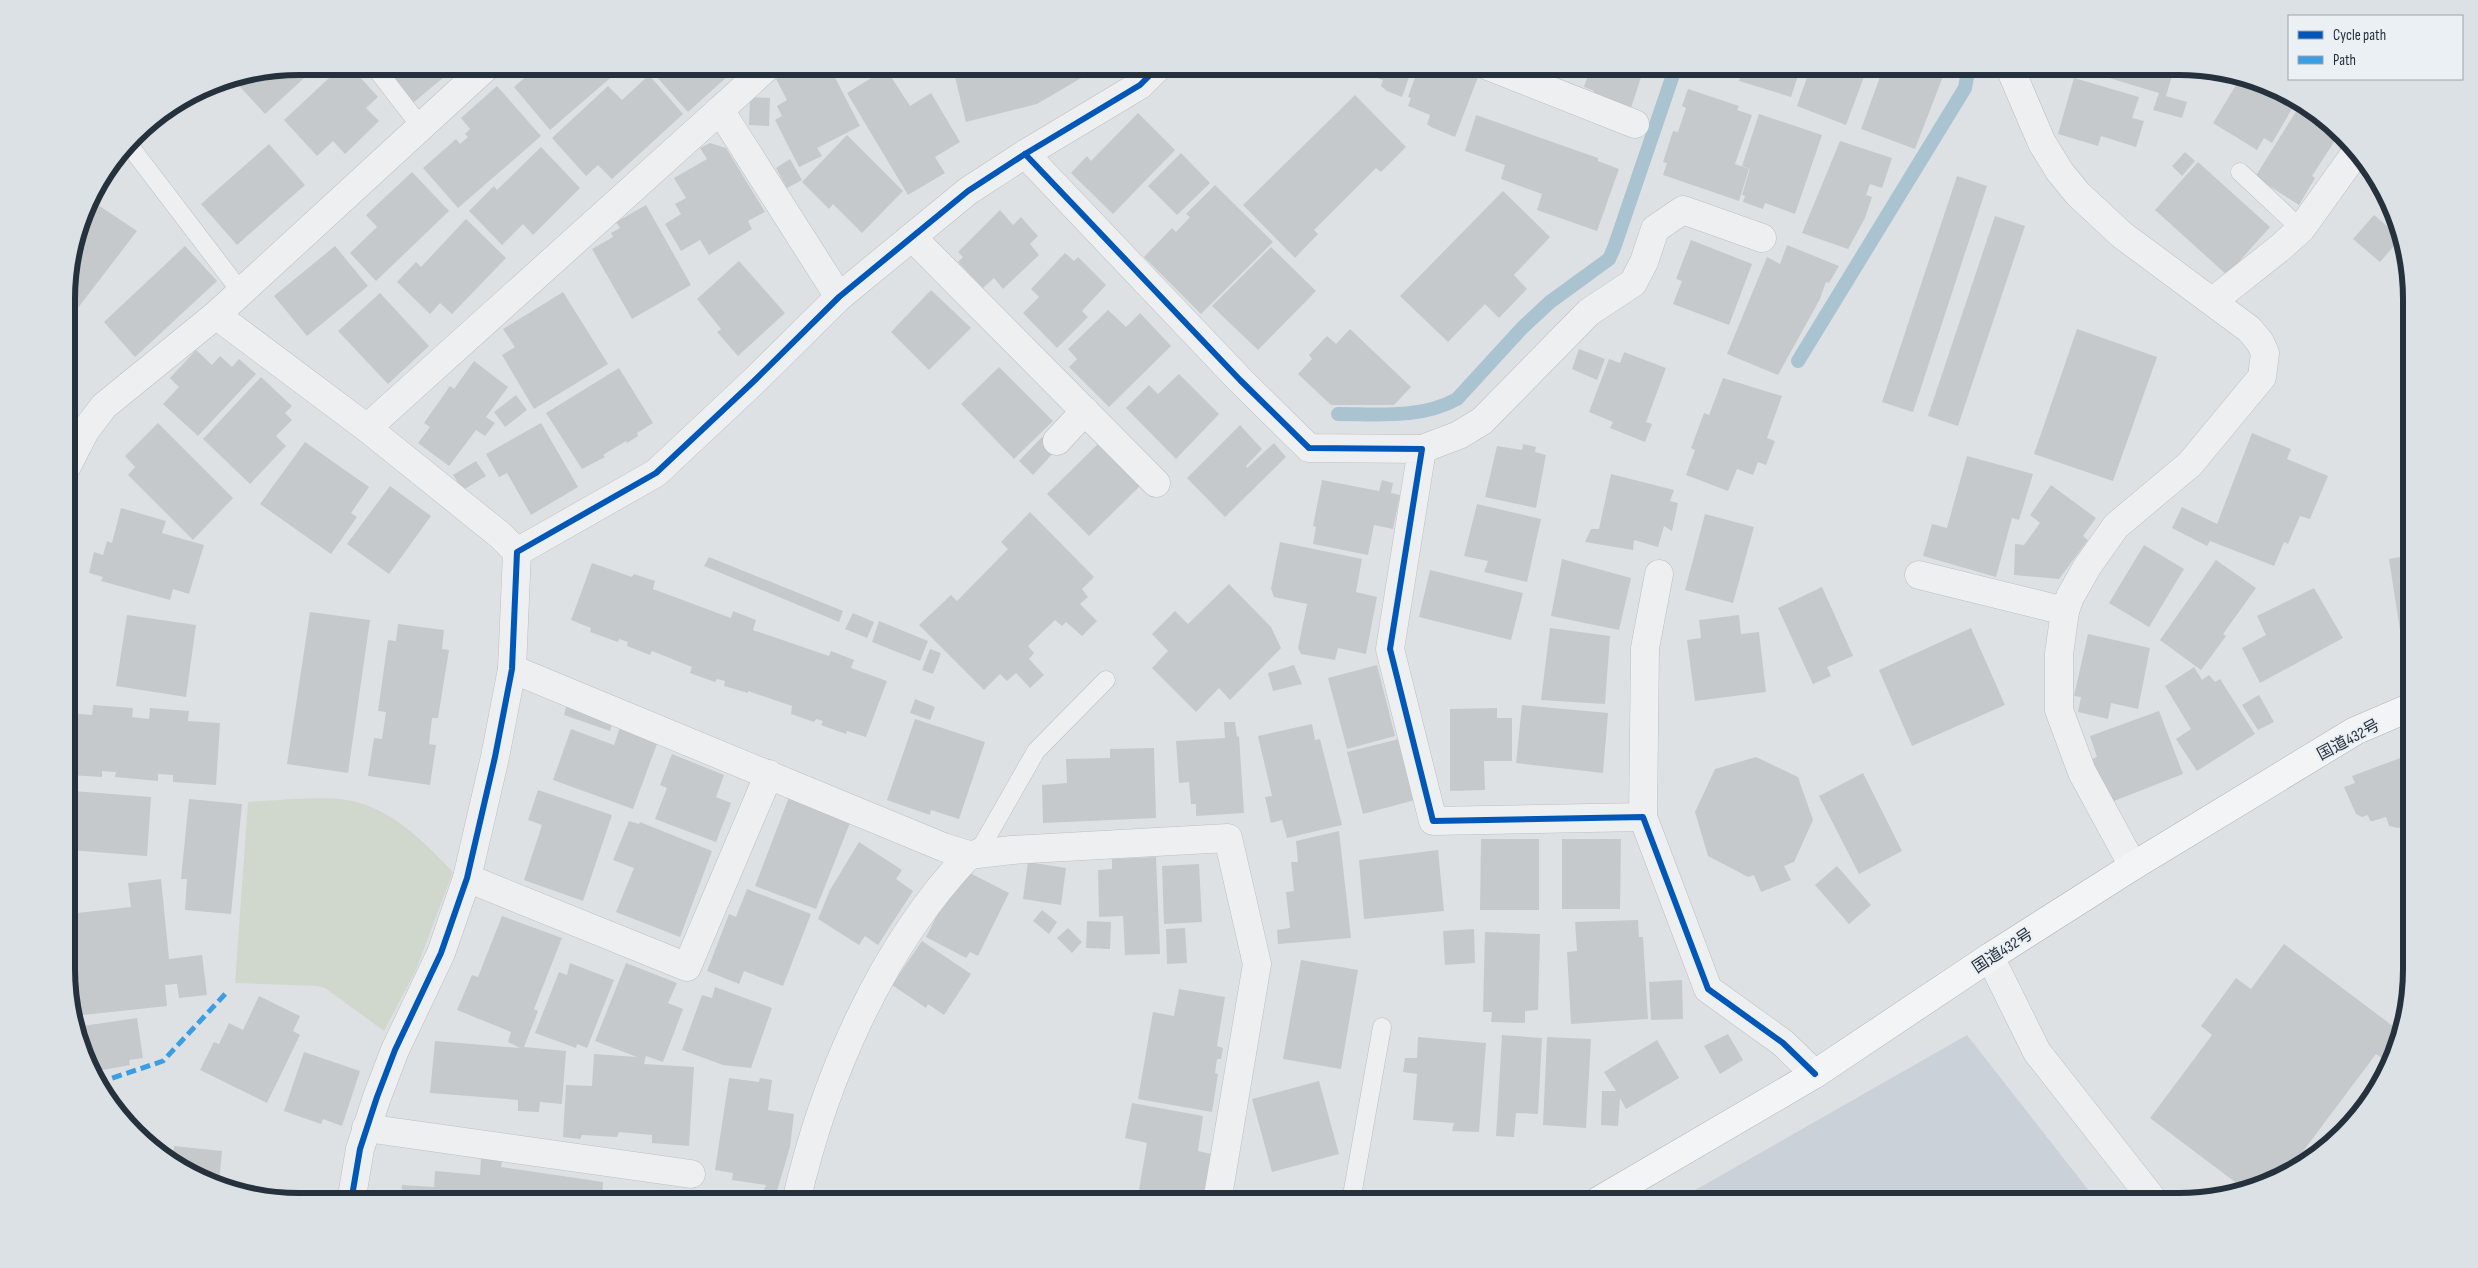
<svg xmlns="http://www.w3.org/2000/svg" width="2478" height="1268" font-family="'Sofia Sans Condensed','Noto Sans JP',sans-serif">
<rect width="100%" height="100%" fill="#dee1e4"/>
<!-- built -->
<polygon fill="#cbd1d8" points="1967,1035 2097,1201 1676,1201"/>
<!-- green -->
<path fill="#d0d8ce" d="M293 799C310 799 330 797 347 800 392 808 423 841 453 872L416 970 384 1031 325 988 317 986 235 983 248 802Z"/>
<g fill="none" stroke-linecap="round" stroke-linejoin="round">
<!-- stream -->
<g stroke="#aac3d1" stroke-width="14">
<polyline points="1798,361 1965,88 1969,66"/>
<path d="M1338 414C1378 414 1421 419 1457 399L1523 327 1550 302 1609 259 1614 248 1676 66"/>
</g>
</g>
<!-- building -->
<g fill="#c6c9cc">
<polygon points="299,66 315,68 265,114 233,79"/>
<polygon points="342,66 350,66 378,97 366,108 379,121 345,154 333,141 317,156 284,120"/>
<polygon points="383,66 457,66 413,103"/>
<polygon points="538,66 610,66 616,73 550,130 514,87"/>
<polygon points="647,66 739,66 688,112"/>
<polygon points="801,66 829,66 860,126 817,148 822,156 799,167 775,120 782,116 777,106 787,100 776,79"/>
<polygon points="980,66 1083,66 1088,74 1037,104 966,122 954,73"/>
<polygon points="1362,66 1413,66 1402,97 1387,91 1381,86 1383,80 1364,73 1361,70"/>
<polygon points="1419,66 1451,66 1478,77 1455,137 1431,127 1427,124 1430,115 1408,106 1411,98 1408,97"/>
<polygon points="1526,66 1563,66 1558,79"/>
<polygon points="1591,66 1656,66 1652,78 1642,74 1631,108 1593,93 1594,91 1584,87"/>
<polygon points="1703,66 1738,66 1735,76"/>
<polygon points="1743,66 1801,66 1791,97 1739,81"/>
<polygon points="1811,66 1868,66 1846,125 1797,106"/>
<polygon points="1884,66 1947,66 1915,149 1861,129"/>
<polygon points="2102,66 2175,66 2166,96 2187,102 2182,118 2153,110 2159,93 2099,75"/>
<polygon points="886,69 910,106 931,93 960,142 935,157 945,173 908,195 847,93"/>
<polygon points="649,75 683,114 612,179 598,165 586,176 552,138 608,86 622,100"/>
<polygon points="2074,78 2139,97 2132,118 2144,121 2136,147 2101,136 2098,146 2058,134"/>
<polygon points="2239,80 2282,90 2296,102 2272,143 2264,138 2257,150 2213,123"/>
<polygon points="497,86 541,136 458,208 423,168 456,139 460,144 468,137 465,134 470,129 461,118"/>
<polygon points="1688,89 1739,106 1737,110 1752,115 1735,164 1749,169 1739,201 1663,175 1667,163 1663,162 1673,131 1678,132 1686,108 1682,106"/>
<polygon points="1355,95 1406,147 1381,172 1376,168 1314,230 1318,234 1295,258 1243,205"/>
<polygon points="750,97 770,98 769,126 749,125"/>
<polygon points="2300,105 2338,136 2312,176 2315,178 2299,205 2255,177"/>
<polygon points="1138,113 1175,150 1113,214 1071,173 1087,156 1091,161"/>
<polygon points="1759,114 1822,135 1795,214 1765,203 1763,209 1743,202 1745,196 1742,195 1751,165 1750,169 1742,166"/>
<polygon points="1476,115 1598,158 1598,161 1619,169 1597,231 1537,210 1542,194 1501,179 1505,165 1465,151"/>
<polygon points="847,135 903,191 862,233 833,204 829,209 802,182"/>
<polygon points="1840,141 1892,158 1882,188 1870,184 1866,195 1872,197 1865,218 1848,249 1802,233"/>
<polygon points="710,143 726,148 765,212 748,221 752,229 709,255 700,240 681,251 665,224 681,214 675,204 686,198 674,178 707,159 700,148"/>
<polygon points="269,144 305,185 237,245 201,204"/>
<polygon points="541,147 580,188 533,235 523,224 502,245 469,211 494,186 497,190"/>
<polygon points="2185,152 2195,161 2182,176 2172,166"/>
<polygon points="1181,153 1210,183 1177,215 1148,186"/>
<polygon points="790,159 802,180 787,188 776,168"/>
<polygon points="2198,162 2270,227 2227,275 2155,210"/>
<polygon points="412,172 449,211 376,281 350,253 377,227 366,215"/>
<polygon points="1957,176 1987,186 1913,412 1882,402"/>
<polygon points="1215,185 1273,242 1201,314 1144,257 1172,228 1176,232 1190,217 1186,214"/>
<polygon points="1503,191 1550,237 1514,275 1527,289 1499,318 1485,304 1448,342 1400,296"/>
<polygon points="89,199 137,231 74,313 67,308 67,283"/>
<polygon points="646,205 691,285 632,319 592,249 613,237 611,233 620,228 616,222"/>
<polygon points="1000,210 1013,225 1021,217 1038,236 1030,244 1039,255 1003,289 994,278 983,288 958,262 963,257 958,252"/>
<polygon points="2374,215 2401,238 2380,262 2353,239"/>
<polygon points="1995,216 2025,226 1958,426 1928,416"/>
<polygon points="466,219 506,258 452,314 440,303 430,314 397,282 416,262 421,267"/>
<polygon points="1691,240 1752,264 1729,325 1673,304 1682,281 1676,279"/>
<polygon points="1787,245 1839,266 1829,283 1826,282 1820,299 1778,375 1727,354 1767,257 1780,264"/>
<polygon points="185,246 217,281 135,357 104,322"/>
<polygon points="335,246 368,286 307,336 274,296"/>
<polygon points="1271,247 1316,291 1258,350 1212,306"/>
<polygon points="1065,253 1074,261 1078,257 1106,285 1082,311 1088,317 1057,348 1023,313 1039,297 1031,289"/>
<polygon points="739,261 785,313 738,356 717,332 721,329 697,299"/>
<polygon points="931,290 971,328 929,370 891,332"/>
<polygon points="563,292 608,364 534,409 502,355 515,347 503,329"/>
<polygon points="380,293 429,346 388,384 338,331"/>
<polygon points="1108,310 1126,327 1140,313 1171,346 1109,407 1069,367 1077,359 1068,349"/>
<polygon points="1350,329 1411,387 1394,405 1331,405 1298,374 1312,359 1309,355 1327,336 1336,344"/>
<polygon points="2077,329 2157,357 2113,481 2034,454"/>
<polygon points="1579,349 1605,359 1597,380 1572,369"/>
<polygon points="196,350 212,365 220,356 232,367 239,359 256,374 198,436 163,404 179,387 170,378"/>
<polygon points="1624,352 1666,368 1646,422 1652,424 1645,442 1610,428 1613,422 1589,412 1609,359 1620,363"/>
<polygon points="474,361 508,387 486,417 495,423 485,436 476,430 449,466 418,443 430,427 424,423 450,386 454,389"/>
<polygon points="999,367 1053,421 1014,459 961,404"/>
<polygon points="619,368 653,423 637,433 638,436 627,443 626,441 603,455 605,457 582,469 546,413"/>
<polygon points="1179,374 1219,414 1176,459 1126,408 1149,385 1158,394"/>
<polygon points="261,377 292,406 285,413 292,420 276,436 286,446 250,484 203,439"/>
<polygon points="1723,378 1782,396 1767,438 1775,441 1766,465 1758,462 1753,475 1737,469 1728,491 1686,475 1695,450 1691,448 1704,413 1709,415"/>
<polygon points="516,395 527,410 505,427 494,412"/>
<polygon points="158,423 233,498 193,540 128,475 135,467 125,456"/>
<polygon points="541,423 578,487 531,515 507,473 499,477 486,454"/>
<polygon points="1240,425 1262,449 1246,466 1247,468 1274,443 1286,457 1225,517 1187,478"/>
<polygon points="2252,433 2291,449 2287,459 2328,476 2310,519 2300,516 2288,544 2284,542 2274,566 2210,541 2207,546 2172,528 2182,507 2217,524"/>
<polygon points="1042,437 1056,450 1033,475 1019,461"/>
<polygon points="305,442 369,487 351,513 357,517 331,554 260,504"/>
<polygon points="1099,443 1141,485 1089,536 1047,494"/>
<polygon points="1523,444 1536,447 1535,452 1546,455 1536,508 1485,497 1497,446 1522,450"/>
<polygon points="1967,456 2033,474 2019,520 2012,518 1996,577 1923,556 1932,524 1947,528"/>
<polygon points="476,461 486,476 463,490 453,475"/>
<polygon points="1611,474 1674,490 1670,501 1678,503 1672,531 1664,526 1658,547 1634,540 1633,550 1585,542 1591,529 1599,529"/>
<polygon points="1322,480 1379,491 1382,480 1393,483 1391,493 1400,495 1393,529 1374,525 1368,555 1313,544 1316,527 1313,526"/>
<polygon points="2051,485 2096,518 2083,536 2088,540 2059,579 2014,575 2015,544 2024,545 2040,523 2030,515"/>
<polygon points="390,486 431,516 389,574 347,544"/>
<polygon points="1477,504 1541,519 1527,582 1484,572 1488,561 1464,556"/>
<polygon points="121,508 166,521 162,533 204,545 189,594 173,589 170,600 101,581 103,577 89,573 94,552 103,555 107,541 112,543"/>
<polygon points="1030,512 1094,577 1082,589 1088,597 1080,604 1097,621 1082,636 1066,622 1062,626 1055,620 1028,646 1034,653 1029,659 1044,675 1030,688 1016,673 1007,681 1000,674 984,690 919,625 951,595 957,601 1008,549 1001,542"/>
<polygon points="1705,514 1754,527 1733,603 1685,590"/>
<polygon points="1280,542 1362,559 1356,592 1377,597 1366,654 1338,648 1335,660 1301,654 1298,648 1307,604 1274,597 1271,589"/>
<polygon points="2144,545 2184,569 2149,627 2109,603"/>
<polygon points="2411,555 2411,636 2401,637 2389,559"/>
<polygon points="709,557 843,611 839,622 704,566"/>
<polygon points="1562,559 1631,578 1619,630 1551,616"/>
<polygon points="2216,560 2256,588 2223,634 2226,636 2201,670 2160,640"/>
<polygon points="592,563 632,577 634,574 655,581 653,589 731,618 733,611 756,620 753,630 829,656 831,651 854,660 851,668 887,681 866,737 847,731 846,734 821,725 823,721 816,719 814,722 791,714 792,706 748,691 748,693 724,686 725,681 717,679 715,682 690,673 692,667 652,651 650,655 627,646 628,642 619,639 618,642 590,632 591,628 571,620"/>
<polygon points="1430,570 1523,593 1511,640 1419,617"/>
<polygon points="1229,584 1271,627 1281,648 1230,700 1219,688 1196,712 1152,668 1168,651 1152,634 1175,611 1188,624"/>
<polygon points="1822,587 1853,656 1827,667 1831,676 1813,684 1778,608"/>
<polygon points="2314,588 2343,638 2260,683 2242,648 2266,635 2257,616"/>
<polygon points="310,612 370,620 348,773 287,764"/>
<polygon points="853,613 874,622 867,638 845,629"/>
<polygon points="127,615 196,625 186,697 116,686"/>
<polygon points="1739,615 1741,634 1759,632 1766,692 1695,701 1687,640 1701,638 1699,620"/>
<polygon points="879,621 928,641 920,661 872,642"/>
<polygon points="398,624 444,630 442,649 449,650 438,718 432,718 429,744 436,745 430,785 368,776 374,738 382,739 386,712 378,711 388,640 396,641"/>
<polygon points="1550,628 1610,636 1605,704 1541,700"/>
<polygon points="1971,628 2005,705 1912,746 1879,670"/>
<polygon points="2088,634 2150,648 2138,709 2111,703 2108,719 2078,712 2081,697 2074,696"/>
<polygon points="930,649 941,653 933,674 922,670"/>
<polygon points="1294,665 1302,684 1273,691 1268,673"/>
<polygon points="1377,665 1395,736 1347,749 1328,678"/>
<polygon points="2194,667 2202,680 2209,675 2215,682 2220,679 2255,734 2197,771 2176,739 2191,729 2165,686"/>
<polygon points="2259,695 2274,722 2258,730 2242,705"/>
<polygon points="915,699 935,707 930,720 910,713"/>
<polygon points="567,703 614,719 610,731 564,715"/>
<polygon points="93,705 133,708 132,717 149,719 150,708 189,711 188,721 220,723 216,785 173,782 173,775 158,774 158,781 115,777 116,772 102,771 102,777 68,775 68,713 92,715"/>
<polygon points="1522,705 1608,713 1603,773 1516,763"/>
<polygon points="1497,708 1497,718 1512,718 1512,761 1484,761 1485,790 1450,791 1450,709"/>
<polygon points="2159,711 2183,774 2109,803 2092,759 2097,757 2090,736"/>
<polygon points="915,719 985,742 959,819 931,810 930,815 887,800"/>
<polygon points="1224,722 1235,722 1237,737 1239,736 1244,813 1196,816 1196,804 1191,804 1189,782 1179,783 1176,741 1225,738"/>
<polygon points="1312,724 1315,740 1320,739 1342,825 1287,838 1282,820 1271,823 1265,797 1272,796 1258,736"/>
<polygon points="620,727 658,741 633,809 553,780 571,729 614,745"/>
<polygon points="1399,739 1415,800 1363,814 1347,752"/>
<polygon points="1154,748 1156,818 1043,823 1042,785 1067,783 1066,759 1110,758 1110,749"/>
<polygon points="672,754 724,775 716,797 731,803 716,842 655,819 667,788 660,785"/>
<polygon points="2411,754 2411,823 2398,828 2389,826 2386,817 2373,821 2370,821 2368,815 2362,817 2356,814 2344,787 2355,783 2352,776"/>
<polygon points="1756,757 1798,777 1813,820 1794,862 1784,866 1791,880 1761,892 1754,875 1748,877 1708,856 1695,812 1715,769"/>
<polygon points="1863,773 1902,851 1859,874 1819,796"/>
<polygon points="538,790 612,815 583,901 524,880 542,825 528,820"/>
<polygon points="73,791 151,797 147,856 69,850"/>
<polygon points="789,797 850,823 816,909 755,886"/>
<polygon points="189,799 242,804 231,914 185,910 187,879 181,879"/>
<polygon points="629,821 639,824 640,822 712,851 680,937 616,912 634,868 613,860"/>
<polygon points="1339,831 1351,938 1278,944 1277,930 1290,928 1286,892 1294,891 1291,862 1298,862 1296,841"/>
<polygon points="1481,839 1539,839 1539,910 1480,910"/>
<polygon points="1562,839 1621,839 1620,909 1562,909"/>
<polygon points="859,842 902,870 896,879 913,891 878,945 865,936 859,945 818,919 830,890"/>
<polygon points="1438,850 1444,911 1364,919 1359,860"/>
<polygon points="1156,857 1160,954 1125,955 1123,916 1099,917 1098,870 1112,869 1112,859"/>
<polygon points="1028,862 1066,868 1061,905 1023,899"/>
<polygon points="1199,864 1202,922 1164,924 1162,866"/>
<polygon points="1837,866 1871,905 1849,924 1815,885"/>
<polygon points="966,871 1009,893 978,956 970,952 966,958 926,937 951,888 956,891"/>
<polygon points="161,879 169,959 202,955 207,995 179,998 177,984 165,985 167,1006 74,1016 68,952 68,914 131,907 128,883"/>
<polygon points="747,889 811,914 783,986 744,971 739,984 707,971 729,914 736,917"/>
<polygon points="1042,910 1057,922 1049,934 1033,921"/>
<polygon points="502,916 562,938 534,1009 538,1011 524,1047 566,1051 562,1104 540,1102 539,1112 518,1111 518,1100 430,1093 435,1041 520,1048 508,1042 511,1032 457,1010 472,975 478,977"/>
<polygon points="1638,920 1639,937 1643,937 1648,1019 1571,1024 1567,952 1577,951 1575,922"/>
<polygon points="1087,921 1111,922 1110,949 1086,948"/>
<polygon points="1068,928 1082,942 1072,953 1057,938"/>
<polygon points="1185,928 1187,963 1167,964 1166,929"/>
<polygon points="1474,929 1475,963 1445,965 1443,931"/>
<polygon points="1485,932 1540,934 1538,1010 1525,1011 1525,1023 1491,1022 1492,1012 1483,1012"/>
<polygon points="922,941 971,974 944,1015 928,1004 926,1008 892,985"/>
<polygon points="2284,944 2398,1030 2390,1064 2376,1054 2286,1174 2247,1191 2150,1118 2212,1035 2201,1026 2236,978 2251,989"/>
<polygon points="1301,960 1358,970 1341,1069 1283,1059"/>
<polygon points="570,963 614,980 587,1048 577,1044 576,1048 535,1033 559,972 567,975"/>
<polygon points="626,963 677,983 668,1003 683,1009 663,1062 646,1056 644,1064 694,1067 689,1146 652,1143 652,1135 619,1132 617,1137 582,1135 580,1139 563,1137 566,1085 592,1086 594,1054 637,1057 595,1041"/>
<polygon points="1682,980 1683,1019 1651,1020 1649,982"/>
<polygon points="715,987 772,1008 751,1068 723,1065 682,1050 702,995 712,998"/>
<polygon points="1179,989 1225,997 1217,1046 1223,1048 1221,1059 1217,1059 1215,1073 1218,1074 1212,1112 1138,1099 1153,1012 1174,1016"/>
<polygon points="259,996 300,1016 293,1031 300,1035 267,1103 200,1070 214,1042 219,1044 229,1023 243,1030"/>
<polygon points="137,1018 143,1058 129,1060 130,1065 92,1072 84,1058 76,1027"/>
<polygon points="1728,1034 1743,1060 1720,1074 1704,1046"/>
<polygon points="1502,1035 1542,1038 1538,1114 1516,1113 1514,1137 1496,1136"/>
<polygon points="1418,1037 1486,1043 1479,1132 1452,1131 1454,1123 1413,1120 1417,1074 1403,1072 1405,1058 1417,1058"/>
<polygon points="1547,1037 1591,1039 1586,1128 1543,1125"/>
<polygon points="1657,1040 1679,1078 1626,1109 1620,1098 1618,1126 1601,1125 1602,1091 1616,1091 1604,1072"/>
<polygon points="304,1052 360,1071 342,1126 323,1119 321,1124 284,1111"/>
<polygon points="729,1078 759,1082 760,1078 772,1080 768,1110 794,1114 790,1147 777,1191 764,1190 766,1185 732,1180 733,1173 715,1170"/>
<polygon points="1319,1081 1339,1154 1272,1172 1252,1099"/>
<polygon points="1132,1103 1203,1116 1198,1151 1211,1154 1202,1202 1137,1202 1147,1143 1125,1138"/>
<polygon points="174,1146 222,1151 219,1183 196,1178 173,1159"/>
<polygon points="481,1158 502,1161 501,1167 603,1182 602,1202 401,1202 402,1185 434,1187 435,1171 480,1175"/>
</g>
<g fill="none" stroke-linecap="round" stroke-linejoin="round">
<defs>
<g id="service">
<polyline points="374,66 421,127"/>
<polyline points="129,145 241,292"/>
<polyline points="2240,172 2301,229"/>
<polyline points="969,855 983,844 1036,751 1106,680"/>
<polyline points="1351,1201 1382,1027"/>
</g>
<g id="minor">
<polyline points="768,66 720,110 839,297"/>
<polyline points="1488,66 1635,124"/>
<polyline points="2009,66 2042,143 2060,172 2078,194 2122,235 2249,329 2260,342 2265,353 2262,377 2190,464 2116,526 2087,567 2070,597 2065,611 2059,654 2059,710 2082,772 2133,866"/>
<polyline points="1025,154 1240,380 1309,448 1422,449 1390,649 1433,821 1643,817 1708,989 1783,1043 1815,1074"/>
<polyline points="912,237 1156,483"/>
<polyline points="2213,301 2281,247 2301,229 2357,151"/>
<polyline points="216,315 367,428 500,535 517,552"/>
<polyline points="367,428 720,110"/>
<polyline points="1057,441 1085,411"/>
<polyline points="1422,449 1459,435 1482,421 1589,312 1633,283 1644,262 1655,229 1683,210 1762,238"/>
<polyline points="67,466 85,431 104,406 216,315 487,66"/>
<polyline points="1919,575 2065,611"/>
<path d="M512 669 943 847 969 855C882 946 824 1079 796 1202"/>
<polyline points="1643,817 1645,648 1659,574"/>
<polyline points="969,855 1012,850 1228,838 1257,964 1217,1202"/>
<polyline points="467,878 687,967 769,774"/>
<polyline points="1990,957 2037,1052 2154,1201"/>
<polyline points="366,1128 691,1174"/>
<polyline points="351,1202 360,1149 377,1097 395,1050 441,953 467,878 495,757 512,669 517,552 656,473 754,381 839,297 968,191 1025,154 1140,85 1159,66"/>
</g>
<polyline id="trunk" points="1598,1201 1815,1074 1990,957 2133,866 2355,731 2411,707"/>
</defs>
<!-- service casing -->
<use href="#service" stroke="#bcbfc2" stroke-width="19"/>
<!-- minor casing -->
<use href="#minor" stroke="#bcbfc2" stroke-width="29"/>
<!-- trunk casing -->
<use href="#trunk" stroke="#b0b4b9" stroke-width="29"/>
<!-- service -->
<use href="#service" stroke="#edeff1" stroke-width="18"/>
<!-- minor -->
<use href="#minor" stroke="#edeff1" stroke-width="28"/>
<!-- trunk -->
<use href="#trunk" stroke="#f2f4f5" stroke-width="28"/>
<!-- quiet -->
<polyline stroke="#3c9de3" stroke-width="5" stroke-dasharray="10 5" stroke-linecap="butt" points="98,1083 163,1061 228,991"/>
<defs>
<g id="cycleway">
<polyline points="1025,154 1240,380 1309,448 1422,449 1390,649 1433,821 1643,817 1708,989 1783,1043 1815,1074"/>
<polyline points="351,1202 360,1149 377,1097 395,1050 441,953 467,878 495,757 512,669 517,552 656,473 754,381 839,297 968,191 1025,154 1140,85 1159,66"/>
</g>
</defs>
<!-- cycleway casing -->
<use href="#cycleway" stroke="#ebf0f4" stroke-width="9"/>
<!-- cycleway -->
<use href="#cycleway" stroke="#0057b8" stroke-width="6"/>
</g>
<g text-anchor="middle" stroke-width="4" stroke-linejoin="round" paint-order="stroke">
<!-- street labels -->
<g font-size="16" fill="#25313d" stroke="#ebf0f4">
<text transform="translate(2348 739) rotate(-28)" y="6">国道432号</text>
<text transform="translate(2002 950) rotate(-33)" y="6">国道432号</text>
</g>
</g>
<!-- crop -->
<path d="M0 0H2478V1268H0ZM299 75H2179A224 224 0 0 1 2403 299V969A224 224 0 0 1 2179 1193H299A224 224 0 0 1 75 969V299A224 224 0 0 1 299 75Z" fill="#dbe1e5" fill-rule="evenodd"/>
<path fill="none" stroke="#25313d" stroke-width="6" d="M299 75H2179A224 224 0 0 1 2403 299V969A224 224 0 0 1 2179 1193H299A224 224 0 0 1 75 969V299A224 224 0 0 1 299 75Z"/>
<!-- legend -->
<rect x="2288" y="15" width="175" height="65" fill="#ebf0f4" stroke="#9ca4ab"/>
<rect x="2298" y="31" width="25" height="8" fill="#0057b8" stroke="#9ca4ab"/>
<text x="2333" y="40" font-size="15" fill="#25313d">Cycle path</text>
<rect x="2298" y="56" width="25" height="8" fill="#3c9de3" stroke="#9ca4ab"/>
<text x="2333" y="65" font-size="15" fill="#25313d">Path</text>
</svg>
